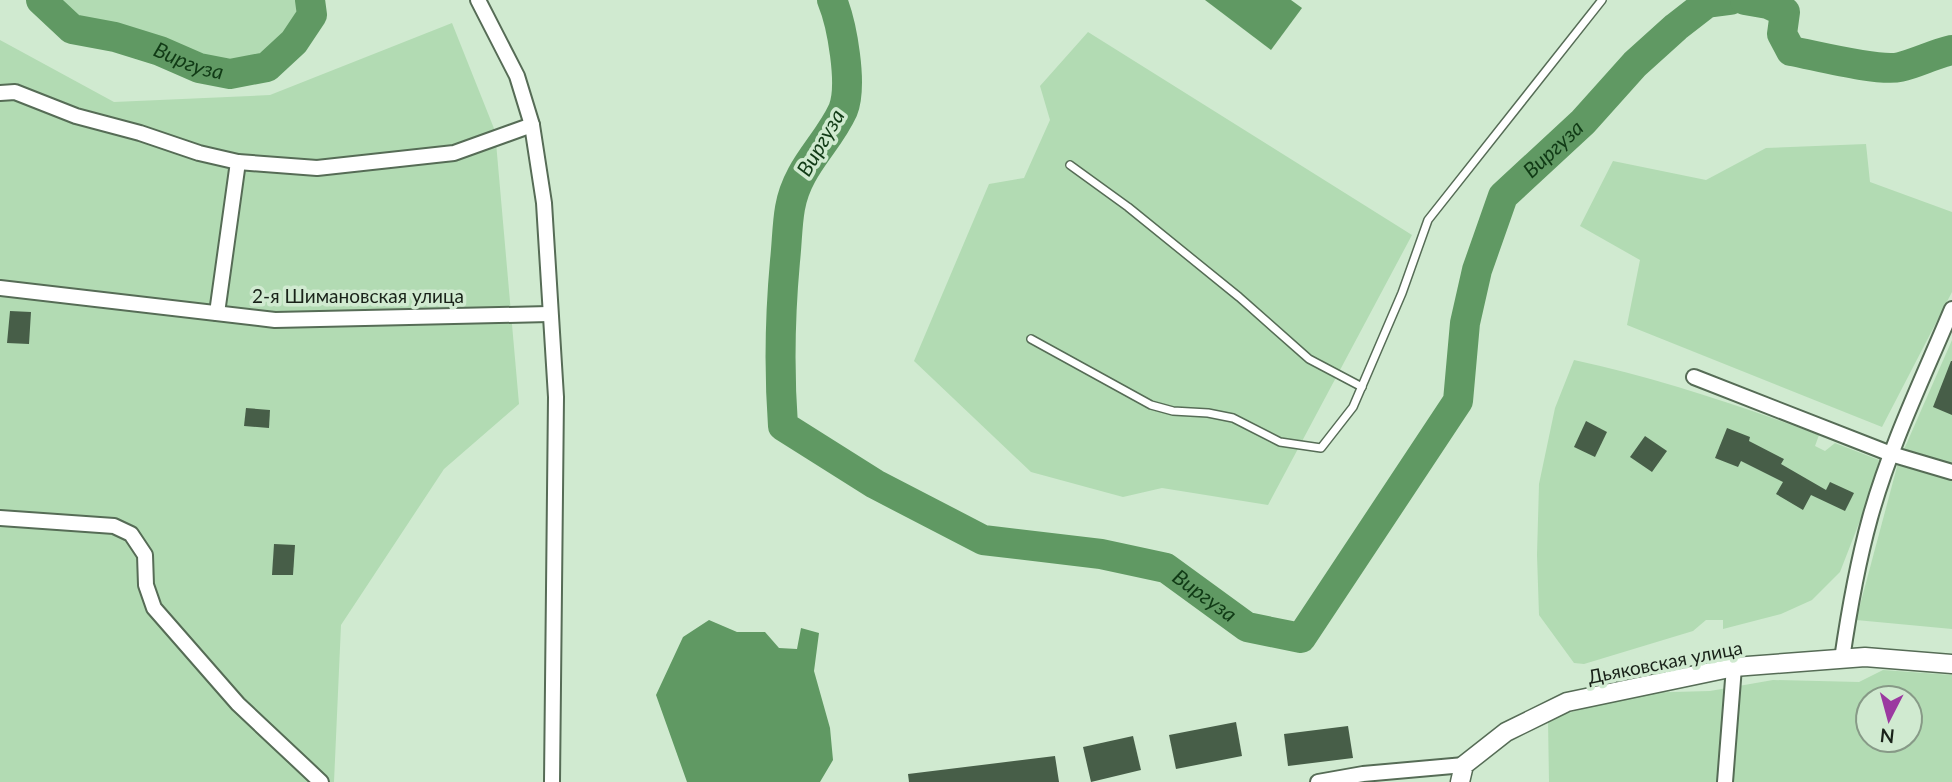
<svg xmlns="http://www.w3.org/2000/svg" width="1952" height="782" font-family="Lato,sans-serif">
<rect width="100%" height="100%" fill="#d0ead0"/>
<!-- green -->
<g fill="#b2dbb3" fill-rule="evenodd">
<polygon points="41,0 314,0 312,15 294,42 267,67 230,74 199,68 160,51 115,37 72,29"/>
<polygon points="452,23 495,131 519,404 444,469 341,625 334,782 0,782 0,40 114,102 270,95"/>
<polygon points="1088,32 1412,235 1268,505 1162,488 1123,497 1031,472 914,361 989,184 1024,178 1050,120 1040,86"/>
<polygon points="1866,144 1870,182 1952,212 1952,292 1882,427 1627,325 1640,260 1580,226 1613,161 1706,180 1766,148"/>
<polygon points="1952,340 1952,629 1856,620 1898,463"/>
<path d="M1574 360C1658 378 1738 405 1819 435L1815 446 1825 451 1835 443 1879 460 1872 490 1840 572 1812 600 1781 614 1723 629V620H1706L1693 631 1584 664 1574 663 1539 615 1537 555 1539 484 1555 408Z"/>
<path d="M1883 670 1952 675V782H1549L1548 719 1637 693 1710 691 1773 680 1859 682ZM1868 698H1910V740H1868Z"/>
</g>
<!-- water -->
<g fill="#609963">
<polygon points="1205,0 1291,0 1302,8 1271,50"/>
<polygon points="709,620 737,632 765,632 779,648 797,649 801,628 819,633 814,671 830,728 833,760 820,782 687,782 656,695 683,637"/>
</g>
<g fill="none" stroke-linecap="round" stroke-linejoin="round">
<!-- river -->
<g stroke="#609963" stroke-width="30">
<path id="s1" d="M41 0 72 29 115 37 160 51 199 68 230 74 267 67 294 42 312 15 310 0"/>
<path id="s2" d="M832 0C842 24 853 85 843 110 827 145 797 167 790 208 787 225 787 243 785 261 780 316 779 371 783 426L875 484 983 540 1101 554 1166 568 1247 627 1301 638 1458 401 1465 323 1477 270 1503 196 1583 122 1635 64 1676 27 1707 3 1730 0"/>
<path d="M1745 0 1768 4 1785 12 1782 34 1791 51C1814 55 1879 72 1900 67 1917 63 1934 54 1952 50"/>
</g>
</g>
<!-- building -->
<g fill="#475e48">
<polygon points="10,311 31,312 29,344 7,343"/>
<polygon points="1951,361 1952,361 1952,415 1933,407"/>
<polygon points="246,408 270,410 269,428 244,426"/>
<polygon points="1586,421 1607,432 1595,457 1574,447"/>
<polygon points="1727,428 1750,437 1749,441 1784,459 1781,464 1826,490 1830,482 1854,493 1845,511 1811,495 1803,510 1776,494 1783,482 1741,461 1738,467 1715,458"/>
<polygon points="1645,436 1667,451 1652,472 1630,457"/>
<polygon points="274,544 295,545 293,575 272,575"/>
<polygon points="1236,722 1242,756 1176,769 1169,735"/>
<polygon points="1348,726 1353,758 1288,766 1284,734"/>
<polygon points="1133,736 1141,770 1091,782 1083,747"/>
<polygon points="1055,756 1059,782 909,782 908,774"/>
</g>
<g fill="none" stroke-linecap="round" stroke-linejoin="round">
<defs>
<g id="service">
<polyline points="1070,165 1128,207 1239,297 1309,359 1362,387"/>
<polyline points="1031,339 1151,405 1173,411 1208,413 1233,418 1280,442 1321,448 1353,407 1402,293 1428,220 1602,0"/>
</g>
<g id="minor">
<polyline points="478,0 517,76 532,125 544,203 556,397 552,782"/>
<polyline points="0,93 15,92 76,116 140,133 199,153 238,162 317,168 454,153 532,125"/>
<polyline points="0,288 275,320 549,314"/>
<polyline points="217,313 238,162"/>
<polyline points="1694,377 1891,454 1952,472"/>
<polyline points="0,518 114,526 131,534 145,555 146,585 154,608 238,704 321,782"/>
<path d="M1842 659C1849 611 1857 565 1870 518 1890 446 1923 378 1952 309"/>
<polyline points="1318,782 1363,774 1464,765"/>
<polyline points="1725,782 1734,667"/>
</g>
<polyline id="tertiary" points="1460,782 1464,765 1506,732 1567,702 1734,667 1865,657 1952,664"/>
</defs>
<!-- service casing -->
<use href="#service" stroke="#566c56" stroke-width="10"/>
<!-- minor casing -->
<use href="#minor" stroke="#566c56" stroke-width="18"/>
<!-- tertiary casing -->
<use href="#tertiary" stroke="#566c56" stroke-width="21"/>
<!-- service -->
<use href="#service" stroke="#fff" stroke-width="7"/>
<!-- minor -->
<use href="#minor" stroke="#fff" stroke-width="14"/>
<!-- tertiary -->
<use href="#tertiary" stroke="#fff" stroke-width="18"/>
</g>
<g text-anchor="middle" stroke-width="7" stroke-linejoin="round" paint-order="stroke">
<!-- street labels -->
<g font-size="19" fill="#192219" stroke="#d0ead0">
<text x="358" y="303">2-я Шимановская улица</text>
<text transform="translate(1665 662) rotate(-11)" y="7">Дьяковская улица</text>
</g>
<!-- water labels -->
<g font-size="21" font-style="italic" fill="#103a15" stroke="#d0ead0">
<text dy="7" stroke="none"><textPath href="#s1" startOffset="164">Виргуза</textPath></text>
<text transform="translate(821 143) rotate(-60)" y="7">Виргуза</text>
<text dy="7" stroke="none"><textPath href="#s2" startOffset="1578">Виргуза</textPath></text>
<text dy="7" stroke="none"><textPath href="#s2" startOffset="906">Виргуза</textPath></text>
</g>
</g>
<!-- north arrow -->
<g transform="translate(1889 719) rotate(186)"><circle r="33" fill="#d0ead0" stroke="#879a87" stroke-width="2"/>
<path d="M0-5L12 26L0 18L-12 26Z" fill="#9b39a0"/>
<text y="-10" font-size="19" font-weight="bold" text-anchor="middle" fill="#192219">N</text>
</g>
</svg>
